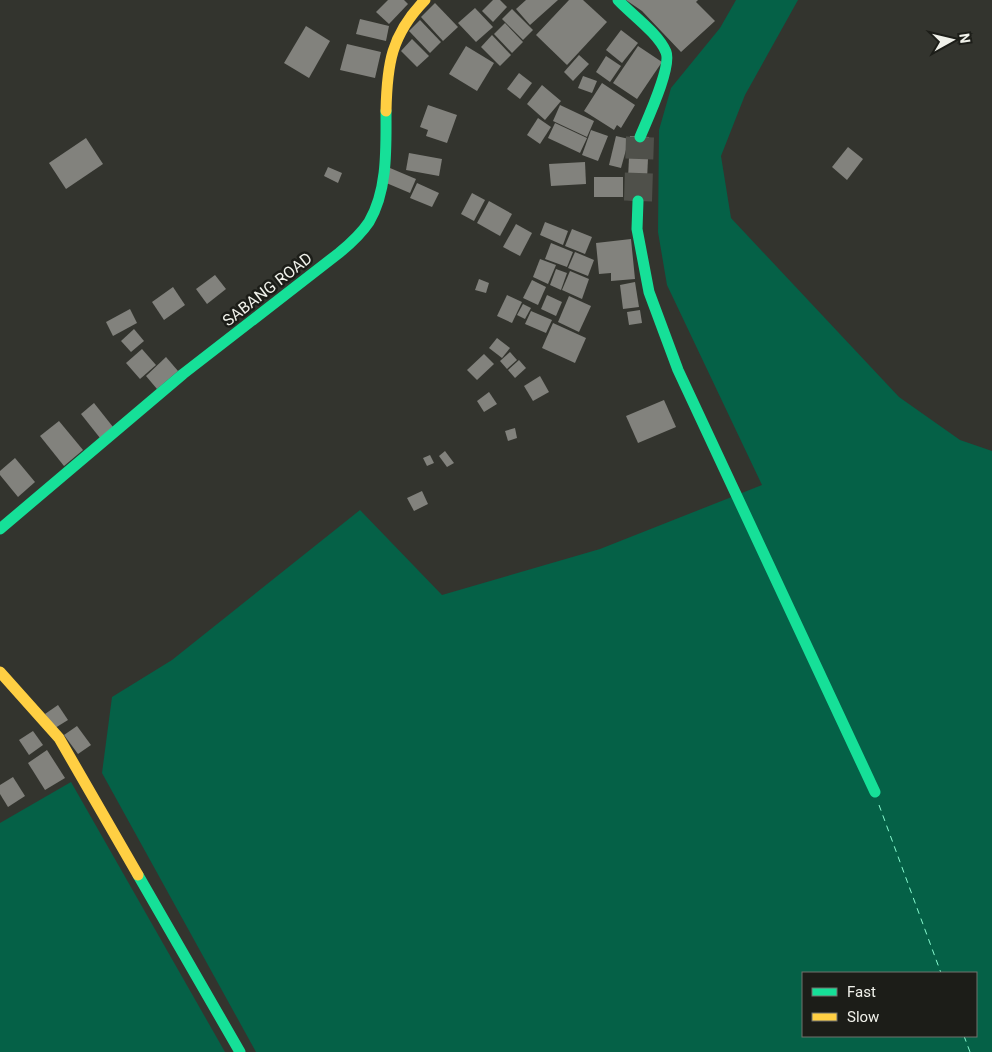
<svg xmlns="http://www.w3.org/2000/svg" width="992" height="1052" font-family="Roboto,sans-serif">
<rect width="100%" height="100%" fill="#33342e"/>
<!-- water -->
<g fill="#056147" fill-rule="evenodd">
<path d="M736 0H798L745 95 721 156 731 218 899 397 960 440 992 451V1052H256L102 773 112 697 172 660 360 510 442 595 600 549 762 485 667 285 658 232 659 130 671 88 720 28ZM803 973H976V1036H803Z"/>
<polygon points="71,782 225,1052 0,1052 0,823"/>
</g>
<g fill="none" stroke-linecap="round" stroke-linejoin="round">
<!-- ferry -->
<g stroke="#87facf" stroke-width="1" stroke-dasharray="6 5" stroke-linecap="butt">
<polyline points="879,805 941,973"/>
<polyline points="964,1036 970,1052"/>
</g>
</g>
<!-- building -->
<g fill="#82827d">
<polygon points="388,0 404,0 408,4 389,24 376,12"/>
<polygon points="493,0 500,0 507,7 493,22 482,11"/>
<polygon points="526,0 558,0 530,25 516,9"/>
<polygon points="569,0 583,0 607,22 567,65 536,35"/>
<polygon points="626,0 698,0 696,2 715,21 681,52 642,11"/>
<polygon points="435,3 458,27 443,41 421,17"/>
<polygon points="475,8 493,27 476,42 458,23"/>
<polygon points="512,9 533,30 523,40 502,19"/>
<polygon points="360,19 389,26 386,41 356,34"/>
<polygon points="420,20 441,42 430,53 409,31"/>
<polygon points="505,23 523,42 512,53 494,34"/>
<polygon points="306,26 330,41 309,78 284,63"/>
<polygon points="621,30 638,43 622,63 606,50"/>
<polygon points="492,35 511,55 500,66 481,47"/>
<polygon points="412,39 429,56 417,67 401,51"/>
<polygon points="347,44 381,52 375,78 340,70"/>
<polygon points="466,46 494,63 477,91 449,74"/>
<polygon points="638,46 662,62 637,99 613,83"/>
<polygon points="579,55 589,64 573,81 564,72"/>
<polygon points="606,56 621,66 610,82 596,72"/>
<polygon points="519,73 532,83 520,99 507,89"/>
<polygon points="583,76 597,81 592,93 578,88"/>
<polygon points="602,83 635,105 621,128 617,125 614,130 584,111"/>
<polygon points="542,85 561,101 545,120 527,104"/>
<polygon points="428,105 457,115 447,143 426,136 428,130 420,127"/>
<polygon points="560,105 594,121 587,137 553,121"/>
<polygon points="538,118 551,127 540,144 527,135"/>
<polygon points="555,123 587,138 580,153 548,138"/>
<polygon points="591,130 608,136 598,161 582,155"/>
<polygon points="616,136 629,139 621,168 609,165"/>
<polygon points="630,136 649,137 646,201 627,200"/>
<polygon points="86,138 103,164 66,189 49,163"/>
<polygon points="848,147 863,159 847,180 832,167"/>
<polygon points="409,153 442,159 439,176 406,170"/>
<polygon points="585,162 586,184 551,186 549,164"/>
<polygon points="328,167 342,173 338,183 324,176"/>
<polygon points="390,168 416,179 410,193 384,182"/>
<rect x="594" y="177" width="29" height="20"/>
<polygon points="417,183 439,193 432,207 410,198"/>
<polygon points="472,193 485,200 474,221 461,214"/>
<polygon points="489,201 512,214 500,236 477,223"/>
<polygon points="545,222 568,231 563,245 540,235"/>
<polygon points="516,224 532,233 520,256 503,247"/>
<polygon points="572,229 592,237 585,254 565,246"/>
<polygon points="631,239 635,279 611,281 611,273 599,274 596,243"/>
<polygon points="551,243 573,252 567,267 545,259"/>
<polygon points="575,252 594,260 588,276 568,268"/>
<polygon points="540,259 556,265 548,284 533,277"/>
<polygon points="556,269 567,273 561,290 550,285"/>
<polygon points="570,271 589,279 582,299 562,290"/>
<polygon points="215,275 226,289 207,304 196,289"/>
<polygon points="479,279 489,283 486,293 475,290"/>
<polygon points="532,280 546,287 538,305 523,298"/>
<polygon points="635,282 639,307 623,309 620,285"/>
<polygon points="173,287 185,305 164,320 152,302"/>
<polygon points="507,295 522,302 512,323 497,316"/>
<polygon points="547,295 562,302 556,316 541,309"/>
<polygon points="569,296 591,306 579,332 558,322"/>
<polygon points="523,304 531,308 525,319 517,315"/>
<polygon points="130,309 137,323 113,336 106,322"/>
<polygon points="640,310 642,323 629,325 627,312"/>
<polygon points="531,311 552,320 546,333 525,324"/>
<polygon points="553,323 586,338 575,363 542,348"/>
<polygon points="134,329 144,341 131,352 121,341"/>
<polygon points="497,338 510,348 502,358 489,348"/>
<polygon points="142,349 156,365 140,379 126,363"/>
<polygon points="510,352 517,360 507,369 500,361"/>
<polygon points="484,354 494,364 477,380 467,370"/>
<polygon points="166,357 178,371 157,389 146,376"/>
<polygon points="519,360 526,368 515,378 508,370"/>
<polygon points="540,376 549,392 533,401 524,386"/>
<polygon points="489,392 497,404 484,412 477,401"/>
<polygon points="664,400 676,427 638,443 626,416"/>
<polygon points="94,403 113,427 100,438 81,414"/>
<polygon points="59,421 83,450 64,466 40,436"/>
<polygon points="515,428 517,438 508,441 505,431"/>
<polygon points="445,451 454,463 447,467 439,456"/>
<polygon points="430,455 434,463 427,466 423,458"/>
<polygon points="15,458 35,482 18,497 0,475 0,471"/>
<polygon points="422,491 428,504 414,511 407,498"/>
<polygon points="58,705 68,720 55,728 45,714"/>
<polygon points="77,726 91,745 78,754 64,735"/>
<polygon points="33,731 43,745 29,755 19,740"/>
<polygon points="47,750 65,778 45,790 28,763"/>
<polygon points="13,777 25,796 8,807 0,794 0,785"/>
</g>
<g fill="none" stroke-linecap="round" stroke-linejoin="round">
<!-- secondary-tunnel -->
<polyline stroke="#4f504a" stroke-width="28" stroke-dasharray="28 14" stroke-linecap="butt" points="638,201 640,137"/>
<!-- fast -->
<g stroke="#16e098" stroke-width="11">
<path d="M618 0C632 15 658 33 666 52 672 67 647 120 640 137"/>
<polyline points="638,201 637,229 649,292 678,370 875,792"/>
<path d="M0 529 183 374 339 253C350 244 361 234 369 222 388 190 386 147 386 111"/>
<polyline points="138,875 240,1052"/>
</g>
<!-- slow -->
<g stroke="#ffcf43" stroke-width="11">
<path d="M386 111C387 64 391 35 425 0"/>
<polyline points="0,672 59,738 138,875"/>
</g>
</g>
<g text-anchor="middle" stroke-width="5" stroke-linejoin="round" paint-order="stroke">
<!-- street labels -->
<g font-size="16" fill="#f0f1ea" stroke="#1c1d18">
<text transform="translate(267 289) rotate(-38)" y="6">SABANG ROAD</text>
</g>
</g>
<!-- legend -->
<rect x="802" y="972" width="175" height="65" fill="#1c1d18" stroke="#71726c"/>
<rect x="812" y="988" width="25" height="8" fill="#16e098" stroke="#71726c"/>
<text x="847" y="997" font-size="15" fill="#f0f1ea">Fast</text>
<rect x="812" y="1013" width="25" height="8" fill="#ffcf43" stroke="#71726c"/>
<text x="847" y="1022" font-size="15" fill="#f0f1ea">Slow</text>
<!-- north arrow -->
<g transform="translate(952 40) rotate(82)" stroke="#1c1d18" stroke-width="4" paint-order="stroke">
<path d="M0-4L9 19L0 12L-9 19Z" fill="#f0f1ea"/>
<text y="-8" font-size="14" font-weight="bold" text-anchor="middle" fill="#f0f1ea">N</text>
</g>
</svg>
